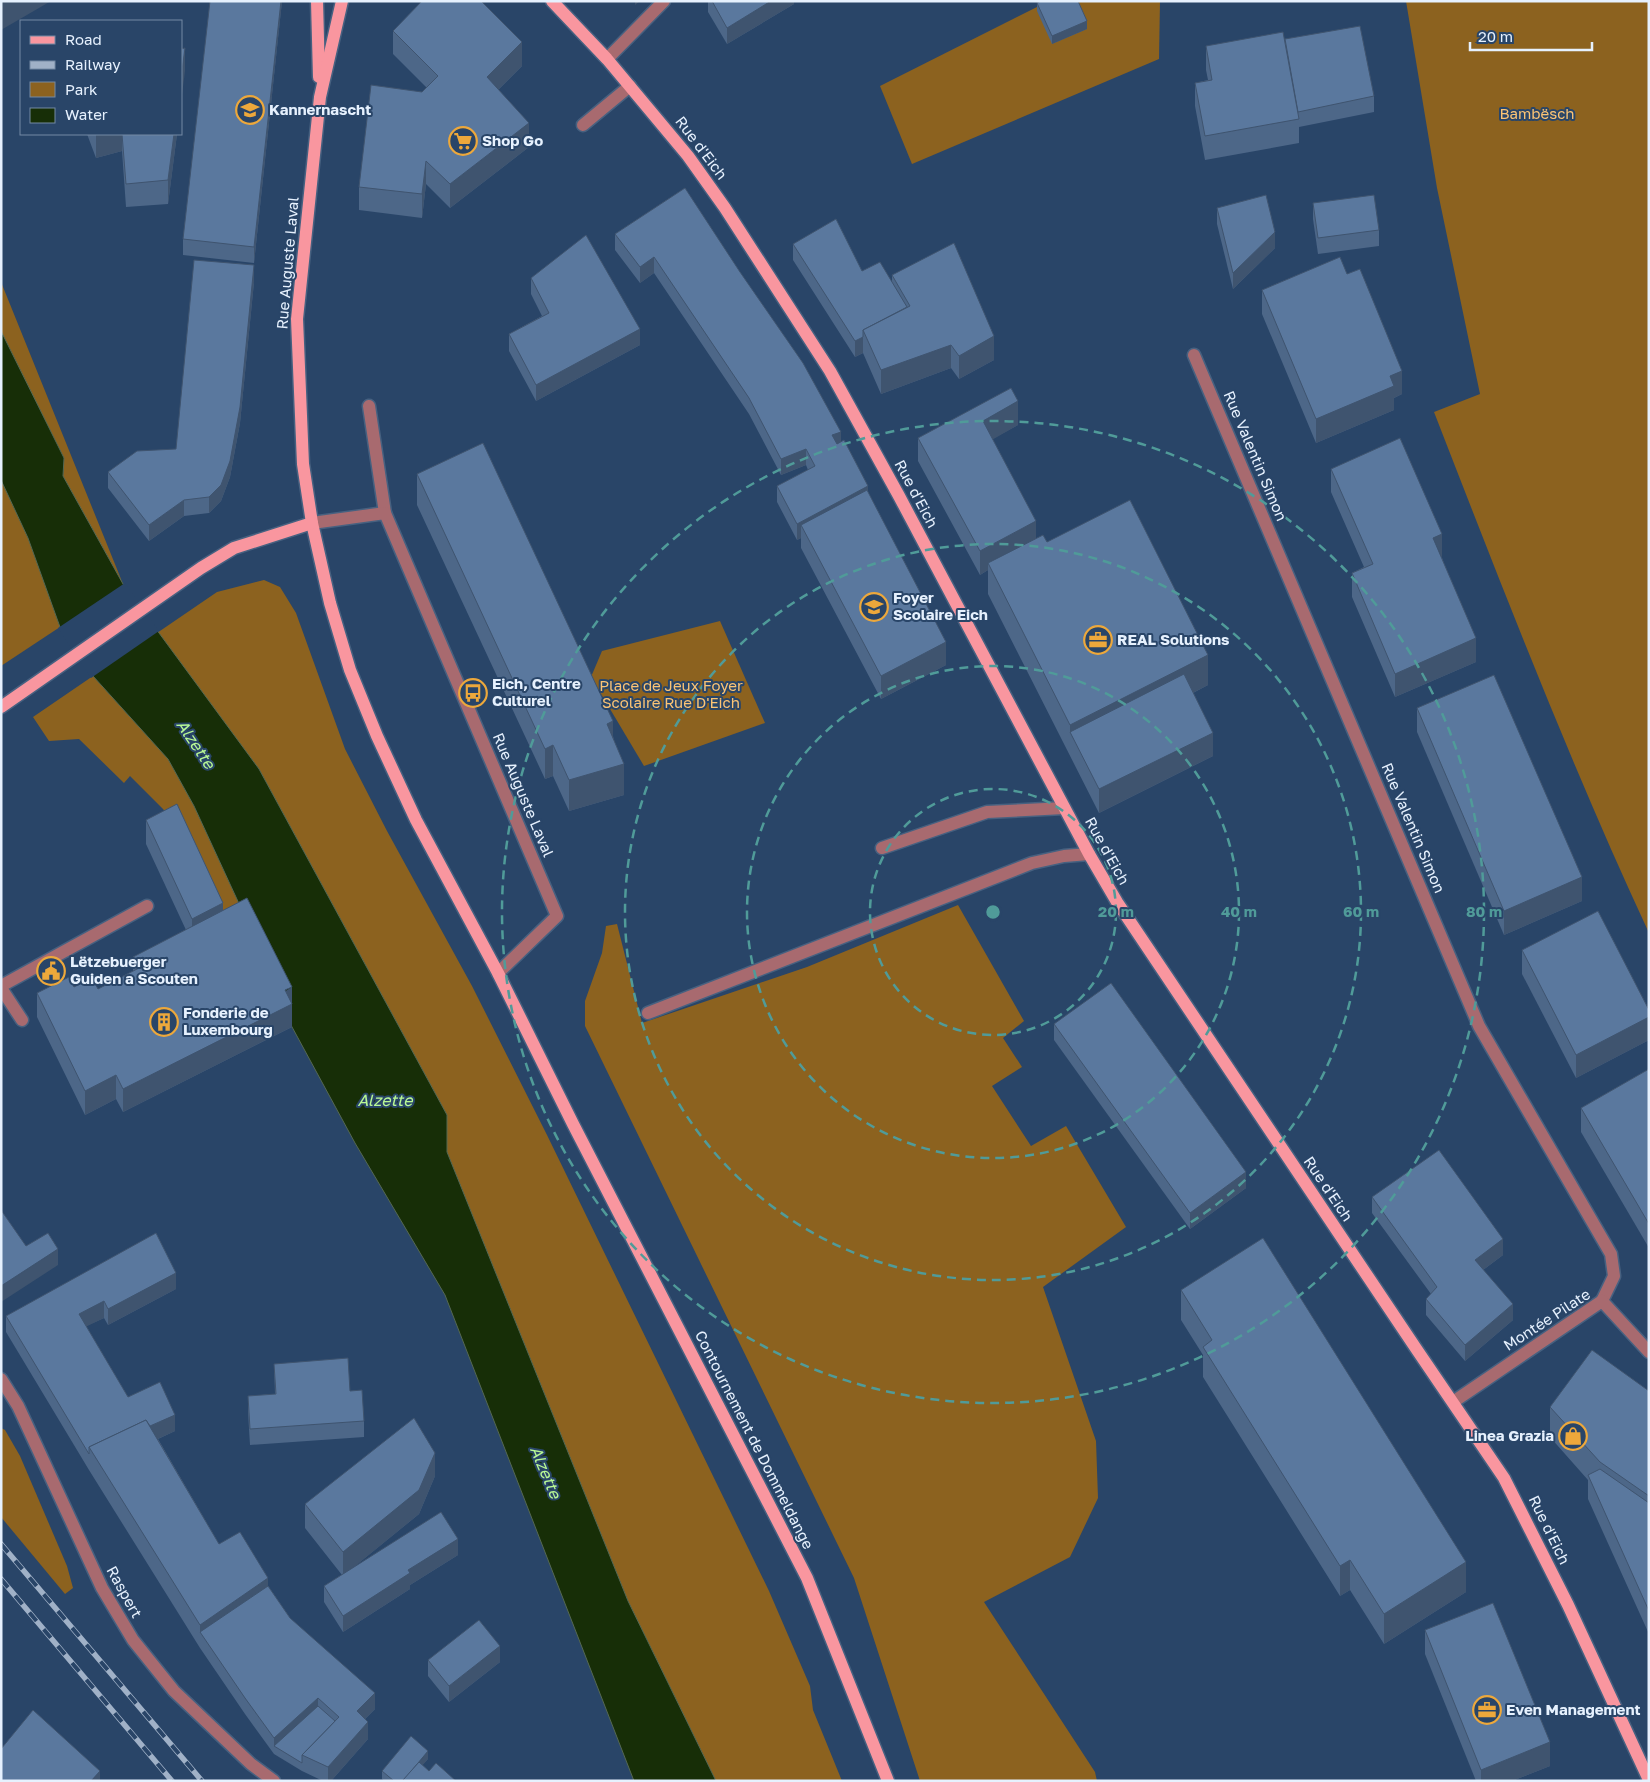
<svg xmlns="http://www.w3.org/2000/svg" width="1650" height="1782" font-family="'Golos Text',sans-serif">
<rect width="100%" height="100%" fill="#294568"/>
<!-- green -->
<g fill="#8c621f">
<polygon points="1049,1 1160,1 1159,59 912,164 880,86"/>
<path d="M1406 1H1649V933C1570 763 1502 587 1434 412L1480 394 1437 188Z"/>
<polygon points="1,282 123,584 63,476 64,458 1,331"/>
<polygon points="1,480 28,538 60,627 1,666"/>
<polygon points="264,580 280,587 296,613 345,749 387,831 472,986 547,1135 769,1591 810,1686 813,1710 842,1781 716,1781 628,1601 447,1152 447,1115 259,769 157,633 217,592"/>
<polygon points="720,621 765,723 644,766 591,677 602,651"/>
<polygon points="93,676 168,759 194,806 247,921 226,932 177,827 163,809 130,776 124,783 79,739 49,741 33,717"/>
<polygon points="958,905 1024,1021 1003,1038 1022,1067 992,1086 1031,1146 1066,1126 1126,1227 1043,1287 1096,1441 1098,1498 1070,1557 984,1602 1095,1772 1097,1781 920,1781 854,1578 585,1026 585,1001 602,953 606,926 617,924 642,1023 807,967"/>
<polygon points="1,1428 5,1430 20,1456 67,1566 73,1588 65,1594 1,1517"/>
</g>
<!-- water -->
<polygon fill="#172e07" stroke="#556851" points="1,331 64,458 63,476 123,584 259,769 447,1115 447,1152 628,1601 716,1781 634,1781 445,1295 355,1143 285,1014 247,921 194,806 168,759 93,676 60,627 28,538 1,480"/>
<!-- pier -->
<polygon fill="#294568" points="125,583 159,631 91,678 58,628"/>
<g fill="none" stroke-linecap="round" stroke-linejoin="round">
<defs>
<g id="minor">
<polyline points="607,59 664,1"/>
<polyline points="583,125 630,86"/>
<polyline points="1194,355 1479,1026 1611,1254 1614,1276 1602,1301"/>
<polyline points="369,406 385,513"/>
<polyline points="312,523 385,513 557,916 498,973"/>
<polyline points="882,848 987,812 1064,808"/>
<polyline points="1,986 147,906"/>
<polyline points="1,988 22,1020"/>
<polyline points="648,1013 1032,863 1064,856 1089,854"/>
<polyline points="1,1379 18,1406 102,1588 133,1640 174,1691 251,1764 274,1781"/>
<polyline points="1453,1402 1602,1301 1649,1352"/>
</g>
<g id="major">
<polyline points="317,1 319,77"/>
<polyline points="342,1 320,97 297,319 303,464 312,523 330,603 350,670 377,736 416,820 498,973 573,1124 807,1578 888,1781"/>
<polyline points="552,1 607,59 688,156 725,208 830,371 899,496 1089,854 1117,902 1415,1347 1504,1478 1568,1605 1649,1780"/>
<polyline points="1,707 201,568 234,548 312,523"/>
</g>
</defs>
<!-- minor casing -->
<use href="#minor" stroke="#476180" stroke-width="15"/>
<!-- major casing -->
<use href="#major" stroke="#476180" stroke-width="15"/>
<!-- minor -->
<use href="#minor" stroke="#a86a6f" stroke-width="12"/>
<!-- major -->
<use href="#major" stroke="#f9969f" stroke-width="12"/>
<defs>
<g id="rail">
<polyline points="1,1544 202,1781"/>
<polyline points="1,1579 172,1781"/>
</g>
</defs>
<!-- rail casing -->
<use href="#rail" stroke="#a0b1c7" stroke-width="5.5"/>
<!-- rail -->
<use href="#rail" stroke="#294568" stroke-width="4" stroke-dasharray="11" stroke-linecap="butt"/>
</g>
<!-- wall -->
<g fill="#4d6788">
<polygon points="282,1 254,263 183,255 183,239"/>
<polygon points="708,1 794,1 794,4 727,44 708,12"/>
<polygon points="1037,3 1087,29 1052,44 1037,11"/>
<polygon points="393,31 522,66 498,90 529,147 450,208 426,184 422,218 359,210 359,187 422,92 427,88 393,54"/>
<polygon points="1285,39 1374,96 1374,112 1299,127 1299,143 1205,160 1195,106 1195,83 1208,80 1206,70 1206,46"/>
<polygon points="87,134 177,134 168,204 126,207 122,151 96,158"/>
<polygon points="685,188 841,442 868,492 946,665 881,699 801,548 801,538 797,540 777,502 777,486 808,470 806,465 781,475 749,414 654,273 640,283 615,250 615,234"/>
<polygon points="1313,203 1379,230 1379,246 1318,254 1313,219"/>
<polygon points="1217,208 1275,248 1233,289 1217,224"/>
<polygon points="793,244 892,283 892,275 994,360 959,379 951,368 881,394 863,353 855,357 793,260"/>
<polygon points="1347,274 1402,394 1394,398 1394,410 1316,443 1262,314 1262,290"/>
<polygon points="531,278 640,345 536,401 509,351 509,334 542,316 531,294"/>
<polygon points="254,282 240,423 230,477 221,501 209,513 184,516 149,541 108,488 108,472 176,449"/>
<polygon points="1018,425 992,439 1036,538 1047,542 1208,685 1193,693 1213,756 1099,813 988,594 988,570 980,575 918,461 918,438"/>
<polygon points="1331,469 1442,558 1476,662 1395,697 1352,597 1352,573 1364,567 1331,492"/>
<polygon points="417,474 613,736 624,795 569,811 553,776 545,779 417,505"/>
<polygon points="1417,708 1582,901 1504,935 1417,732"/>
<polygon points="146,820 223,910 292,1002 292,1027 123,1112 116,1099 85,1115 37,1017 37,993 74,987 98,989 133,971 133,957 186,930 146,844"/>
<polygon points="1522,950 1649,1010 1649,1040 1576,1078 1522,974"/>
<polygon points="1054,1024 1246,1188 1190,1229 1054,1040"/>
<polygon points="1649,1069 1649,1248 1581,1132 1581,1108"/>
<polygon points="1372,1197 1503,1255 1483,1270 1513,1320 1465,1361 1426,1315 1426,1299 1431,1294 1372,1213"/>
<polygon points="176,1289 108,1325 104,1318 86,1326 128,1397 175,1431 158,1439 219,1544 268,1586 290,1618 375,1709 365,1719 368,1739 331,1781 323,1781 302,1771 274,1754 245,1714 200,1648 89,1470 6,1332 6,1316"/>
<polygon points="1181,1290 1466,1592 1384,1644 1350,1590 1340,1596 1203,1377 1203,1355 1181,1320"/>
<polygon points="274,1364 350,1391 364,1421 364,1437 250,1445 248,1412 248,1396 275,1394"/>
<polygon points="1649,1391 1649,1634 1588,1499 1588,1480 1550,1437 1550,1407"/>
<polygon points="435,1476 419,1514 350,1570 458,1555 410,1585 410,1589 343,1632 324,1602 324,1586 342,1575 305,1528 305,1504"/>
<polygon points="1425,1630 1550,1766 1512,1781 1476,1781 1425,1654"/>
<polygon points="428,1660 500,1662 449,1702 428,1676"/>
<polygon points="428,1759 422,1765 429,1771 456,1781 384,1781 382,1779 382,1771"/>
</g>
<!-- shaded-wall -->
<g fill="#3f546f">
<polygon points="1,1 51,1 1,30"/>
<polygon points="281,1 282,1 254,263 254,247"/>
<polygon points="635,1 640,1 635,5"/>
<polygon points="771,1 794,1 794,4 727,44 727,28"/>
<polygon points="1087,21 1087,29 1052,44 1052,36"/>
<polygon points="522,42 522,66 487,101 487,77"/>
<polygon points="185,48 185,71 181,102 181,78"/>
<polygon points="529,123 529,147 450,208 450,184"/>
<polygon points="96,134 122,134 122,151 96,158"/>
<polygon points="174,134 177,134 168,204 168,180"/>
<polygon points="426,161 426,184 422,218 422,194"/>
<polygon points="1275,232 1275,248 1233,289 1233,273"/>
<polygon points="654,257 654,273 640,283 640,267"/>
<polygon points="254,265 254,282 240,423 230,477 221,501 209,513 209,497"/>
<polygon points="640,329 640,345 536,401 536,385"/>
<polygon points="994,336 994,360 959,379 959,356"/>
<polygon points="863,337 863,353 855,357 855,341"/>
<polygon points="951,345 951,368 881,394 881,370"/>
<polygon points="1402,371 1402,394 1394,398 1394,410 1316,443 1316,419 1390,376"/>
<polygon points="1018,401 1018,425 983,445 983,421"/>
<polygon points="841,432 841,448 832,451 832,435"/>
<polygon points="806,449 806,465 781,475 781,459"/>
<polygon points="868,486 868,502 801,525 801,538 797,540 797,524"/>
<polygon points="184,500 184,516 149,541 149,525"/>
<polygon points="1036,521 1036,544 988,563 988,570 980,575 980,551"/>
<polygon points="1442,534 1442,558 1433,538"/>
<polygon points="1476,638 1476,662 1395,697 1395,674"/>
<polygon points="946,642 946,665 881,699 881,676"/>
<polygon points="1208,655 1208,685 1080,751 1070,732 1070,756 1070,725"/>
<polygon points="613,721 613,751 607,724"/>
<polygon points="1213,733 1213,756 1099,813 1099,789"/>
<polygon points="553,745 553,776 545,779 545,749"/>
<polygon points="624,764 624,795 569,811 569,780"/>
<polygon points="1582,877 1582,901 1504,935 1504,911"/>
<polygon points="223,903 223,927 192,943 192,919"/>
<polygon points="292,987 292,1027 123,1112 123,1089"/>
<polygon points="1649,1017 1649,1040 1576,1078 1576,1055"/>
<polygon points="116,1075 116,1099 85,1115 85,1091"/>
<polygon points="1246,1172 1246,1188 1190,1229 1190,1213"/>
<polygon points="1503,1239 1503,1255 1475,1276 1475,1260"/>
<polygon points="58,1249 58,1265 1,1302 1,1286"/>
<polygon points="176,1273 176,1289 108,1325 108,1309"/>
<polygon points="104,1301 104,1318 79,1330 79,1314"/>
<polygon points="1513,1304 1513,1320 1465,1361 1465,1345"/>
<polygon points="175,1415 175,1431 101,1465 93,1452"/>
<polygon points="435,1453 435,1476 419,1514 343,1576 343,1552"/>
<polygon points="458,1539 458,1555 410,1585 410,1589 343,1632 343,1616 408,1570"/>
<polygon points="1350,1560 1350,1590 1340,1596 1340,1566"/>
<polygon points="1466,1562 1466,1592 1384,1644 1384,1614"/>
<polygon points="268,1578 268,1602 200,1632 200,1648 200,1625"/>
<polygon points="500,1646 500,1662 449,1702 449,1686"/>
<polygon points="375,1693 375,1709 357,1727 357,1711"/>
<polygon points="318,1698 318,1714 274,1746 274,1738"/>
<polygon points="368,1722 368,1739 331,1781 328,1781 328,1767"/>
<polygon points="1550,1742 1550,1766 1512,1781 1481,1781 1481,1770"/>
<polygon points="428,1751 428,1759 409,1781 404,1781"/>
<polygon points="100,1771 100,1781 91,1781"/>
</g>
<!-- building -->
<g fill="#5a789e" stroke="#3f546f">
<polygon points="210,1 281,1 254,247 183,239"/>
<polygon points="422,1 481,1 522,42 487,77 529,123 450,184 426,161 422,194 359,187 371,85 422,92 438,76 393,31"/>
<polygon points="712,1 771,1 727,28"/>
<polygon points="1040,1 1078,1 1087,21 1052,36 1037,3"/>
<polygon points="1360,26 1374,96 1298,112 1285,39"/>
<polygon points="1283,32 1299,119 1205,136 1195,83 1212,80 1206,46"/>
<polygon points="185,48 181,78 181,49"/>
<polygon points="122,134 174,134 168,180 126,184"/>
<polygon points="685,188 740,272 803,363 841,432 832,435 837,444 844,440 868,486 797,524 777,486 815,466 806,449 781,459 749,398 654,257 640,267 615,234"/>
<polygon points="1266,195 1275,232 1233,273 1217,208"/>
<polygon points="1374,195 1379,230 1318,238 1313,203"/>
<polygon points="836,219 862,271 880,262 907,307 863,330 863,337 855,341 793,244"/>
<polygon points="586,235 640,329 536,385 509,334 549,313 531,278"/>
<polygon points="954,243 994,336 959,356 951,345 881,370 863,330 910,306 892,275"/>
<polygon points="1340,257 1347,274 1360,269 1402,371 1390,376 1394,386 1316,419 1262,290"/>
<polygon points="194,260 254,265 240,407 230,461 221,485 209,497 184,500 149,525 108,472 137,451 176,449"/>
<polygon points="1011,388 1018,401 983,421 1036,521 980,551 918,438"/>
<polygon points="1400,438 1442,534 1433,538 1476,638 1395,674 1352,573 1373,564 1331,469"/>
<polygon points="483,443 613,721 607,724 624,764 569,780 553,745 545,749 417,474"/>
<polygon points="867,490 946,642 881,676 801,525"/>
<polygon points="1130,500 1208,655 1070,725 988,563 1043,535 1047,542"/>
<polygon points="1184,674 1213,733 1099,789 1070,732"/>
<polygon points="1494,675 1582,877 1504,911 1417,708"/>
<polygon points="177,804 223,903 192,919 146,820"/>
<polygon points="247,898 292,987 285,990 292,1004 123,1089 116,1075 85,1091 37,993 69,977 74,987 92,978 98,989 139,968 133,957"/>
<polygon points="1598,911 1649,1010 1649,1017 1576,1055 1522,950"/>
<polygon points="1111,983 1246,1172 1190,1213 1054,1024"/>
<polygon points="1649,1069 1649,1224 1581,1108"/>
<polygon points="1439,1150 1503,1239 1475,1260 1513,1304 1465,1345 1426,1299 1437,1287 1372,1197"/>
<polygon points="1,1210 26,1246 48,1233 58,1249 1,1286"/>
<polygon points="156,1233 176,1273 108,1309 104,1301 79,1314 128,1397 160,1382 175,1415 150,1426 146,1420 89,1447 89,1454 6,1316"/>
<polygon points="1263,1238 1466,1562 1384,1614 1350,1560 1340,1566 1203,1347 1212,1340 1181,1290"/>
<polygon points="1592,1350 1649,1391 1649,1496 1600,1462 1550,1407"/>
<polygon points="348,1358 350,1391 362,1390 364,1421 250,1429 248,1396 276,1394 274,1364"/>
<polygon points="414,1418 435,1453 419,1490 343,1552 305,1504"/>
<polygon points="146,1420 219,1544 240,1532 268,1578 200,1625 89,1447"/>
<polygon points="1600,1469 1649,1503 1649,1611 1588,1475"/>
<polygon points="441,1512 458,1539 408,1570 410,1573 343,1616 324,1586"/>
<polygon points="268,1586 290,1618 375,1693 357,1711 368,1722 328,1767 302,1755 339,1717 318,1698 274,1738 245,1698 200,1632"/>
<polygon points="1493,1603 1550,1742 1481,1770 1425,1630"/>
<polygon points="479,1620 500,1646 449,1686 428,1660"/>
<polygon points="318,1706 335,1721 302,1755 302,1763 274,1746"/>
<polygon points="33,1710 100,1771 91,1781 1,1781 1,1749"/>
<polygon points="411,1736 428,1751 403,1781 394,1781 382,1771"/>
<polygon points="419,1762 429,1771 436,1763 456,1781 404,1781 403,1780"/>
</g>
<!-- distance rings -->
<g fill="none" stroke="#509b99" stroke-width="2.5" stroke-dasharray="9 6">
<circle cx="993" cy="912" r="123"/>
<circle cx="993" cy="912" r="246"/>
<circle cx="993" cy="912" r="368"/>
<circle cx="993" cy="912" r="491"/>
</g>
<!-- icons -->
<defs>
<symbol id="school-ring" viewBox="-11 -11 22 22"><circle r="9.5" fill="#294568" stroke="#eda83b" stroke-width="1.5"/><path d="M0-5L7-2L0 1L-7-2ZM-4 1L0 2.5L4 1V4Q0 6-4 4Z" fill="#eda83b"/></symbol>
<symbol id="supermarket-ring" viewBox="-11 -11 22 22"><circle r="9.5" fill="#294568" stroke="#eda83b" stroke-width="1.5"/><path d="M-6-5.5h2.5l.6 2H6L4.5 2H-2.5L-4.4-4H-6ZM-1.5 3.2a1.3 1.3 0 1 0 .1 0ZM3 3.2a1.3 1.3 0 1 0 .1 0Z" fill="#eda83b"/></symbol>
<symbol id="office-ring" viewBox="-11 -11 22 22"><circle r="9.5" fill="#294568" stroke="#eda83b" stroke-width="1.5"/><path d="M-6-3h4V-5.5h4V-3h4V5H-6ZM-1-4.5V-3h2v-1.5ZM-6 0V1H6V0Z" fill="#eda83b"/></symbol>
<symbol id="bus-ring" viewBox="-11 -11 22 22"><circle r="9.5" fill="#294568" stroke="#eda83b" stroke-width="1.5"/><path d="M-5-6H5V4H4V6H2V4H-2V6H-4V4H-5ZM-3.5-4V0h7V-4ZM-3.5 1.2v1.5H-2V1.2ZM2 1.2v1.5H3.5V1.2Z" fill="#eda83b"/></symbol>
<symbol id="civic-ring" viewBox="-11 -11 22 22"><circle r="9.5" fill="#294568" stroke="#eda83b" stroke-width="1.5"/><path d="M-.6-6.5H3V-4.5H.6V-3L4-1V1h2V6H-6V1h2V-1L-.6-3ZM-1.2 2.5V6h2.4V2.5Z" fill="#eda83b"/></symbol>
<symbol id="building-ring" viewBox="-11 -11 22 22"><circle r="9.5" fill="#294568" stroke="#eda83b" stroke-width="1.5"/><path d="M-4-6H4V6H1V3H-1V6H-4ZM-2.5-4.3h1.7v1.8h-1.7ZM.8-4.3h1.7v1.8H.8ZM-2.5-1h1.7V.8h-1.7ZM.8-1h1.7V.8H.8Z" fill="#eda83b"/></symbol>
<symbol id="shop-ring" viewBox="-11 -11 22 22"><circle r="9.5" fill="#294568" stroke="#eda83b" stroke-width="1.5"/><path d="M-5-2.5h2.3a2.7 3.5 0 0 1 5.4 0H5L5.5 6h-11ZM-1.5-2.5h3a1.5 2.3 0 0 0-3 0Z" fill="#eda83b"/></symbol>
</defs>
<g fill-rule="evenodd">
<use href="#school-ring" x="234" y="94" width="32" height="32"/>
<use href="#supermarket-ring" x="447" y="125" width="32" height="32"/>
<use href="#school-ring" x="858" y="591" width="32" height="32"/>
<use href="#office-ring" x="1082" y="624" width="32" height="32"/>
<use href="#bus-ring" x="457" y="677" width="32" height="32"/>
<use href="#civic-ring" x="35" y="955" width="32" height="32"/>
<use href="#building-ring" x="148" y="1006" width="32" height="32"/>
<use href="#shop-ring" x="1557" y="1420" width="32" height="32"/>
<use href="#office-ring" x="1471" y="1694" width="32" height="32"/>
</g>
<g text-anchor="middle" stroke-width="4" stroke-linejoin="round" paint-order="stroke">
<!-- poi labels -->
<g font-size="15" font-weight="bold" fill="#e6f1fe" stroke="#294568" text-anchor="start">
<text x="269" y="115">Kannernascht</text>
<text x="482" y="146">Shop Go</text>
<text x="893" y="603">Foyer<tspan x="893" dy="17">Scolaire Eich</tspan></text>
<text x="1117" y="645">REAL Solutions</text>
<text x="492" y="689">Eich, Centre<tspan x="492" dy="17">Culturel</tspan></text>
<text x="70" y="967">Lëtzebuerger<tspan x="70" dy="17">Guiden a Scouten</tspan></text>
<text x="183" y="1018">Fonderie de<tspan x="183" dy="17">Luxembourg</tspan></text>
<text x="1554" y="1441" text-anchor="end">Linea Grazia</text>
<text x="1506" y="1715">Even Management</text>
</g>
<!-- park labels -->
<g font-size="15" fill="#fcc474" stroke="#294568">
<text x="1537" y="119">Bambësch</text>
<text x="671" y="691">Place de Jeux Foyer<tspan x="671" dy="17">Scolaire Rue D'Eich</tspan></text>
</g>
<!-- street labels -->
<g font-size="15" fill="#e6f1fe" stroke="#294568">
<text transform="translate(701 148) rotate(53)" y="5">Rue d'Eich</text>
<text transform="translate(288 263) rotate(-85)" y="5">Rue Auguste Laval</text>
<text transform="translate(1255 456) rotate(67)" y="5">Rue Valentin Simon</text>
<text transform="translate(916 494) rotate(62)" y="5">Rue d'Eich</text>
<text transform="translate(523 795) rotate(67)" y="5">Rue Auguste Laval</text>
<text transform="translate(1413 828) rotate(67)" y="5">Rue Valentin Simon</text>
<text transform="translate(1107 851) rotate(61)" y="5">Rue d'Eich</text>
<text transform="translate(1328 1189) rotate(56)" y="5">Rue d'Eich</text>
<text transform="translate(1547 1320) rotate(-33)" y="5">Montée Pilate</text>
<text transform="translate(754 1440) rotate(63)" y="5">Contournement de Dommeldange</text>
<text transform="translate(1549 1530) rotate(64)" y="5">Rue d'Eich</text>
<text transform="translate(124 1592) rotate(61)" y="5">Raspert</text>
</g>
<!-- water labels -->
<g font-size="16" font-style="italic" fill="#b9f894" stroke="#294568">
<text transform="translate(196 744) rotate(56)" y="6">Alzette</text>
<text x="385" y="1106">Alzette</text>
<text transform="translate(546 1472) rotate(67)" y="6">Alzette</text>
</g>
</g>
<circle cx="993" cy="912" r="8" fill="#509b99" stroke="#294568" stroke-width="2.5"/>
<g font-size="15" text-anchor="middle" font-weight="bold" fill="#509b99" stroke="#294568" stroke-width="4" stroke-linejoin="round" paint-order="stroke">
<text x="1116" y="917">20 m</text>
<text x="1239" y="917">40 m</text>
<text x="1361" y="917">60 m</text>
<text x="1484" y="917">80 m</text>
</g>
<!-- border -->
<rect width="1650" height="1782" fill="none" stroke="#e6f1fe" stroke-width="5"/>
<!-- legend -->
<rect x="20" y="20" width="162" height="115" fill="#294568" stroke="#758aa4"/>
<rect x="30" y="36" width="25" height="8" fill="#f9969f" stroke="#758aa4"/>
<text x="65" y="45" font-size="15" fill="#e6f1fe">Road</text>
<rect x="30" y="61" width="25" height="8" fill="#a0b1c7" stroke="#758aa4"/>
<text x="65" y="70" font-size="15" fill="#e6f1fe">Railway</text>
<rect x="30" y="82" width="25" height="15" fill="#8c621f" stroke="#758aa4"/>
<text x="65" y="95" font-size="15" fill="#e6f1fe">Park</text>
<rect x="30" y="108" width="25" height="15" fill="#172e07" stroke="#758aa4"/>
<text x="65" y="120" font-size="15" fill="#e6f1fe">Water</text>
<!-- scale -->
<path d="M1470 42v8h122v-8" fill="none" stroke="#e6f1fe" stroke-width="2.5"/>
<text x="1478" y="42" font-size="15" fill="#e6f1fe" stroke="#294568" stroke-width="4" paint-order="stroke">20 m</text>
</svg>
